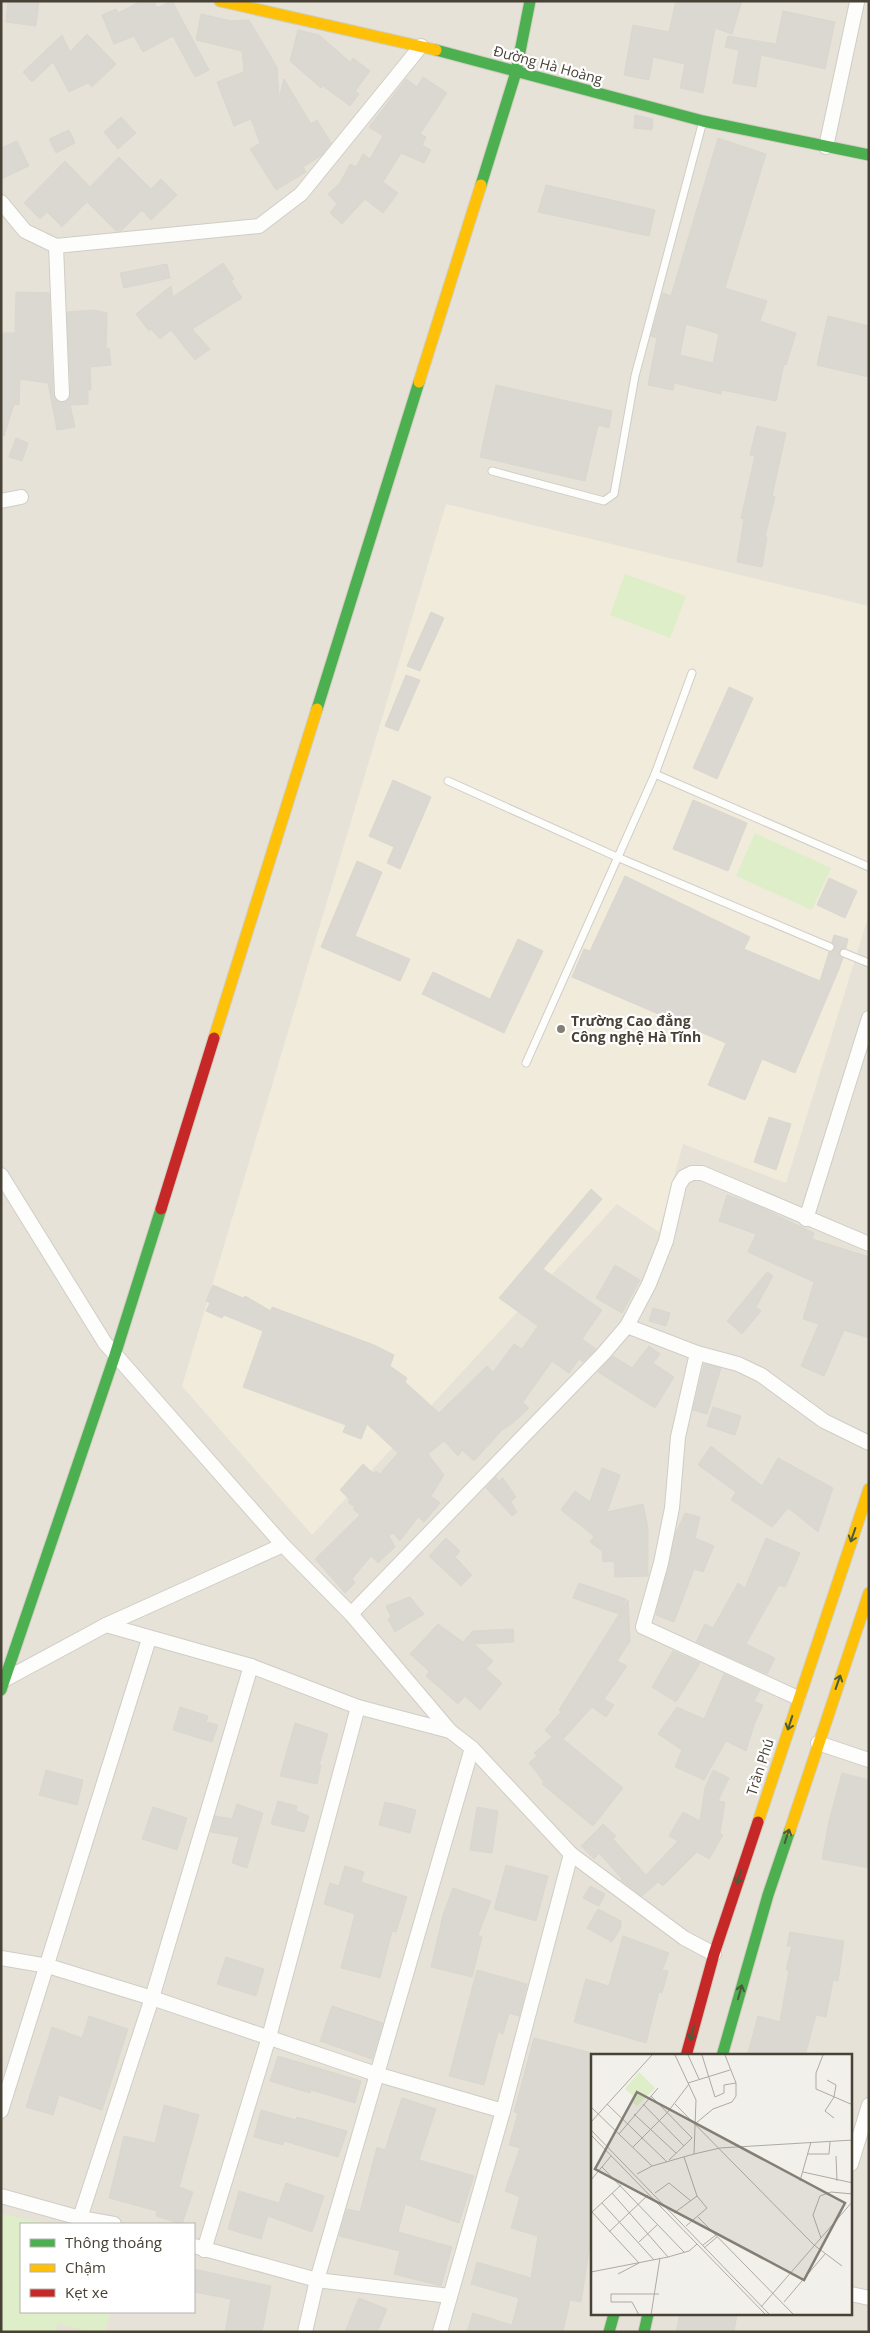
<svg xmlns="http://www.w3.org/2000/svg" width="870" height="2333" font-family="'Open Sans',sans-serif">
<rect width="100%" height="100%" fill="#f2f0ea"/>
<!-- residential -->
<path fill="#e6e2d7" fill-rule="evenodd" d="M1 1H869V2325L866 2332H1ZM592 2056H851V2314H592ZM21 2224H194V2312H21Z"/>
<!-- education -->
<polygon fill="#f0ebdb" points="446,504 869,606 869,914 786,1183 683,1144 659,1232 617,1204 312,1535 182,1386"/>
<!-- green -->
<g fill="#deeec8">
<polygon points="625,574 686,596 670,638 610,615"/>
<polygon points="755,833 831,868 812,910 736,876"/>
<polygon points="1,2214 50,2224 21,2224 21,2312 60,2312 60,2315 61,2312 110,2312 105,2332 89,2332 58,2323 56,2332 1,2332"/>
</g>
<!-- building -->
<g fill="#dbd8d2" stroke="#dad7cf" fill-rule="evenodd">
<polygon points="8,1 39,1 36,26 6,22"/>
<polygon points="141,1 154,1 157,8 172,1 209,70 195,77 173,36 143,52 134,36 114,44 102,15 116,9 118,13"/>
<polygon points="676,1 742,1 732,34 715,28 703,93 680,88 685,64 653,57 649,80 624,75 633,25 669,32"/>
<polygon points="783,11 835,22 825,69 761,55 756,87 733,83 739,50 725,47 728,36 776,44"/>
<polygon points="201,14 231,21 249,20 277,67 279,98 284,79 311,124 317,120 331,143 322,155 303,167 306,172 276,190 250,149 260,143 251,119 234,126 217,82 244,72 242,51 196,40"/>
<polygon points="298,30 319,35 350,62 353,58 370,71 355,91 359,94 350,106 323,86 321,88 290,61"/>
<polygon points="87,34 116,64 92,87 88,83 69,92 53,62 32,82 23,72 62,35 70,52"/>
<polygon points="423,77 447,93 420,134 426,137 422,145 431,150 424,163 401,153 383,182 398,193 383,213 365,199 342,224 330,213 337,204 328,194 340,183 350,164 356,167 363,154 370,159 383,136 369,127 406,79 417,87"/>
<polygon points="635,115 653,119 652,130 634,128"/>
<polygon points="121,117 136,133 118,149 104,132"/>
<polygon points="69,130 75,143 56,153 49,139"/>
<path d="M718 138 766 154 725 288 767 301 760 321 796 333 786 365 784 364 776 401 722 390 721 394 674 383 673 390 648 385 657 338 651 336 663 293 671 296ZM686 324 719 334 713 363 680 355Z"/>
<polygon points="17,141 29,166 1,179 1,148"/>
<polygon points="119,157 151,189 161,179 177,195 151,220 142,210 121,231 116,231 87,202 62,227 47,212 40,219 24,203 65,161 90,187"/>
<polygon points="546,185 655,210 649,236 538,212"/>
<polygon points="223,263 234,279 231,281 242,298 192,329 210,349 195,360 171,330 160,339 151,329 149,331 136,314 171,286 173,297"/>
<polygon points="167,264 170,278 124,288 120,273"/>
<polygon points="16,292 49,293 53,394 55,399 62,403 67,401 71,394 67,312 94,310 107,313 106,348 109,348 111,365 90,367 91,390 88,390 88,404 70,405 75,427 57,430 48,383 20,379 19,405 14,404 4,436 1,435 1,333 15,333"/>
<polygon points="828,316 869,326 869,377 817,365"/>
<polygon points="496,385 612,411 609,428 598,425 585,481 480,457"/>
<polygon points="757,426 786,433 772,496 775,497 765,537 767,537 762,567 737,562 744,519 741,518 755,456 750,455"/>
<polygon points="16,438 28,443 22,461 9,457"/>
<polygon points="431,612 444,618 420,671 407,666"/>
<polygon points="406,675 420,680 398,731 385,726"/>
<polygon points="729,687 753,698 717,779 693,768"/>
<polygon points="393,780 431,797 400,869 387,863 394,847 369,836"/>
<polygon points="693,800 747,823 728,871 673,849"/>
<polygon points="357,861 382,872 355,936 410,959 400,981 321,947"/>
<polygon points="625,876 750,937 744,949 820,981 829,952 835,949 832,942 834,935 848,939 846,948 839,952 843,958 839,969 795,1073 762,1059 745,1100 708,1085 726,1043 572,977 584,949 590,951"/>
<polygon points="829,878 857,891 845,918 817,905"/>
<polygon points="518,939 543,951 504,1033 422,994 433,972 490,999"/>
<polygon points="769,1117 791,1124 776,1170 754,1162"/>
<polygon points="591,1189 602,1199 543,1269 602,1310 582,1339 596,1349 583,1362 579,1359 569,1373 552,1361 523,1402 529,1408 513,1423 502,1430 474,1461 462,1450 458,1456 444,1441 428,1454 444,1475 431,1496 440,1503 424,1522 418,1517 400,1541 393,1533 389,1536 395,1547 378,1563 371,1556 352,1579 355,1583 345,1593 315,1559 360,1515 353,1509 355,1507 348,1502 350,1500 340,1490 363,1464 374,1474 376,1471 380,1474 398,1453 367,1424 361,1439 343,1432 346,1425 243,1387 263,1331 224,1315 222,1318 206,1311 210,1303 206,1301 213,1285 243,1298 245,1296 271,1311 272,1307 374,1345 394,1355 390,1366 407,1378 405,1382 439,1413 487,1366 493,1372 514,1344 522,1349 538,1326 499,1298"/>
<polygon points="727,1195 756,1205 814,1233 812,1239 869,1257 869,1338 844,1330 824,1376 801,1366 819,1324 803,1319 814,1282 748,1252 756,1234 719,1221"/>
<polygon points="615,1265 640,1280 622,1313 596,1298"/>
<polygon points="767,1272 773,1276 756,1307 761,1311 742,1334 727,1321"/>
<polygon points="653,1308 670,1313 666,1326 649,1321"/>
<polygon points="649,1346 660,1354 653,1363 674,1377 655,1408 598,1372 613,1356 632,1368"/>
<polygon points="704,1364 721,1368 707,1414 693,1410"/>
<polygon points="713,1407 741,1416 735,1435 707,1426"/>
<polygon points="711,1446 762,1486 778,1458 833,1488 818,1532 788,1508 772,1527 731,1500 736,1492 698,1465"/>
<polygon points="602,1468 620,1475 607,1512 643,1504 648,1528 648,1576 615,1577 614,1561 603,1562 602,1551 590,1542 594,1536 561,1510 575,1491 590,1502"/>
<polygon points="496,1477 498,1481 503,1478 516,1497 511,1502 517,1512 512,1516 486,1488"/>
<polygon points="685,1513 700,1517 695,1538 714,1546 703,1572 694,1569 674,1622 656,1615 675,1535"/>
<polygon points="446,1538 460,1551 455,1557 472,1575 461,1586 429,1556"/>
<polygon points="766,1538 800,1553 785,1587 779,1585 746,1644 775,1658 767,1674 696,1642 705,1624 713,1628 738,1583 745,1588"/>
<polygon points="579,1583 626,1599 619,1614 573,1598"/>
<polygon points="410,1597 424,1614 395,1632 388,1619 391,1617 386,1606"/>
<polygon points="628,1600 630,1641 617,1661 627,1666 604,1699 614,1705 606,1717 592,1707 563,1739 623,1788 593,1826 542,1784 544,1782 529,1763 537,1756 534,1753 552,1737 545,1730 561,1712 559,1710"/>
<polygon points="438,1624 463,1642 473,1631 513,1629 514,1642 474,1644 493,1661 486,1669 502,1683 480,1710 465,1696 458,1704 426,1676 429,1671 410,1654"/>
<polygon points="673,1651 700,1663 676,1702 652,1687"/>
<polygon points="724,1674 760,1690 754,1701 763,1705 754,1725 746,1751 726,1741 704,1780 675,1767 682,1750 658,1734 677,1707 704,1719"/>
<polygon points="180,1707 208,1716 206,1722 218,1725 212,1742 173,1730"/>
<polygon points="295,1723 328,1734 319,1765 321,1765 317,1784 280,1776"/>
<polygon points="46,1770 83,1780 77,1805 39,1795"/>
<polygon points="713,1770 729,1778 718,1801 725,1802 720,1833 723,1835 709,1859 697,1852 663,1886 658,1882 642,1896 621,1880 622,1879 599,1853 594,1859 581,1846 603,1824 616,1836 613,1839 646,1875 678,1841 669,1836 683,1812 700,1821 705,1788"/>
<polygon points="842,1773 869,1780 869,1868 822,1859 829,1821"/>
<polygon points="278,1801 297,1806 296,1811 309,1816 304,1832 271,1824"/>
<polygon points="385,1802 416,1810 410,1833 379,1825"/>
<polygon points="237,1804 263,1813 247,1868 232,1863 239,1837 211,1832 215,1816 232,1819"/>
<polygon points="153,1807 187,1818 177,1850 142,1839"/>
<polygon points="477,1807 498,1811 492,1853 470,1850"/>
<polygon points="506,1865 548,1876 536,1921 494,1909"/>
<polygon points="345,1866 364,1872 361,1882 407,1897 396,1932 392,1931 380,1978 341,1968 355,1914 324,1904 330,1883 339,1886"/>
<polygon points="590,1886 605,1894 599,1906 583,1898"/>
<polygon points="453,1888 491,1901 478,1935 482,1937 472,1977 431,1967 443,1915"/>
<polygon points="598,1909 621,1921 621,1927 612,1942 587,1928"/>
<polygon points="790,1932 844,1941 838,1981 833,1980 826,2017 816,2015 805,2056 747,2056 758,2016 780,2022 789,1970 786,1970 792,1946 787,1946"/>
<polygon points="623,1936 669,1953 662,1970 668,1971 662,1993 659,1992 646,2043 574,2022 586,1979 609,1986"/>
<polygon points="226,1957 264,1969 256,1996 217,1984"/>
<polygon points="477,1970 527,1984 519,2016 509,2013 503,2034 498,2032 484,2085 449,2076"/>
<polygon points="332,2006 383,2023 372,2059 320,2041"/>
<polygon points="89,2016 128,2029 102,2110 59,2095 53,2115 26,2107 52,2027 82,2038"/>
<polygon points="534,2038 592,2053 592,2233 581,2302 570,2300 563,2332 467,2332 473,2313 512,2325 519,2298 471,2284 477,2262 531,2278 538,2236 511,2228 520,2197 505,2191 520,2148 509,2145 518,2113 514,2112"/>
<polygon points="278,2056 361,2081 355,2103 311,2090 310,2093 270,2081"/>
<polygon points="402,2098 436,2109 419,2160 474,2176 459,2223 405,2204 398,2232 452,2247 441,2286 394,2274 400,2251 339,2236 347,2209 360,2212 377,2147 385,2150"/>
<polygon points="164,2105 199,2115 179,2187 193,2192 182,2224 156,2216 157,2211 109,2198 124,2136 155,2143"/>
<polygon points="261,2110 296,2120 297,2117 347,2131 338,2157 284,2141 283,2145 254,2137"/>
<polygon points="286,2183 324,2196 312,2232 268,2216 261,2239 228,2229 239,2191 279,2203"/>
<polygon points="194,2269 271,2286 262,2332 225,2332 231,2299 194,2292"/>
<polygon points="359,2298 387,2309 377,2332 345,2332"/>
<polygon points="680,2314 737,2314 734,2332 676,2332"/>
</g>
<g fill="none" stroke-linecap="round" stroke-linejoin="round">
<defs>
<g id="lane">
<polyline points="492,471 604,501 614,494 635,376 703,121"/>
<polyline points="655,774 869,867"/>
<polyline points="448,781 617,857 830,947"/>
<polyline points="844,953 869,963"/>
<polyline points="526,1063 655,774 692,673"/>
</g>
<g id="street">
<polyline points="826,147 857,2"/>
<polyline points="1,202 25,231 56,246 259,226 301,194 421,46"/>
<polyline points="56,246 62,394"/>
<polyline points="1,501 21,497"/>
<polyline points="1,1175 105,1343 283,1545"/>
<polyline points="806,1219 869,1018"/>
<polyline points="627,1326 697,1353 738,1364 761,1375 824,1421 869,1443"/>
<polyline points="697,1353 678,1437 672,1508 661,1563 643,1627 798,1698"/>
<polyline points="351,1614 603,1354 627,1326 649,1284 666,1241 679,1185 684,1177 692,1173 702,1173 869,1244"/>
<polyline points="106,1625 251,1666 358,1707 450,1731"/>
<polyline points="2,1681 106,1625 283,1545 351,1614 450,1731 472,1748 571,1854 684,1938 714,1954"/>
<polyline points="818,1743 869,1760"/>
<polyline points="1,1958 48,1966 152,1998 376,2074 503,2111"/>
<polyline points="1,2111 149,1639"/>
<polyline points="851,2164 869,2105"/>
<polyline points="1,2196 80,2218 114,2224"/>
<polyline points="80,2218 152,1998 251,1666"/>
<polyline points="194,2246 317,2280 450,2296"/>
<polyline points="204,2250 269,2037 358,1707"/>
<polyline points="851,2294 869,2298"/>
<polyline points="305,2332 317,2280 472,1748"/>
<polyline points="440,2332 503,2111 571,1854"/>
</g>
<g id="fast">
<polyline points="436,50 703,121 869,155"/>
<polyline points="481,185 516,72 530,1"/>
<polyline points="317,709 419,382"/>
<polyline points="1,1690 115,1355 161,1209"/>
<polyline points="722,2056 768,1895 790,1830"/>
<polyline points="609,2332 614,2314"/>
<polyline points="644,2332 648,2314"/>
</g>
<g id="slow">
<polyline points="220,1 436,50"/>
<polyline points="419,382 481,185"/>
<polyline points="214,1038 317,709"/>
<polyline points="758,1822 869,1489"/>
<polyline points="790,1830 869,1593"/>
</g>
<g id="jam">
<polyline points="161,1209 214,1038"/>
<polyline points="686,2056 714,1954 758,1822"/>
</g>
</defs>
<!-- lane casing -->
<use href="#lane" stroke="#d0cdc7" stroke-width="9"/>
<!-- street casing -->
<use href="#street" stroke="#d0cdc7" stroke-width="16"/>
<!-- fast casing -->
<use href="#fast" stroke="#d1cdc0" stroke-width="13"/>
<!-- slow casing -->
<use href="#slow" stroke="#d1cdc0" stroke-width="13"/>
<!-- jam casing -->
<use href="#jam" stroke="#d1cdc0" stroke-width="13"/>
<!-- lane -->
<use href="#lane" stroke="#fdfdfc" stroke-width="7"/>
<!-- street -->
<use href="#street" stroke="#fdfdfc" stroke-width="14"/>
<!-- fast -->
<use href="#fast" stroke="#4caf50" stroke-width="11"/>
<!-- slow -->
<use href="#slow" stroke="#ffc107" stroke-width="11"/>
<!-- jam -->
<use href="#jam" stroke="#c62828" stroke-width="11"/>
</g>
<!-- one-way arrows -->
<defs><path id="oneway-shaft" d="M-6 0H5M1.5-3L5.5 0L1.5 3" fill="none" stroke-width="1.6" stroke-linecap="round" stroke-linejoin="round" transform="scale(1.25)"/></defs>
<g stroke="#495c3c">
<use href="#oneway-shaft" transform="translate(853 1535) rotate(109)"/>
<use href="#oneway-shaft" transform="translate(838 1682) rotate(-71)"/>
<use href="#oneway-shaft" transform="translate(790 1723) rotate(108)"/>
<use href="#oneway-shaft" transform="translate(787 1836) rotate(-72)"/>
<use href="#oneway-shaft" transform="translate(739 1877) rotate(108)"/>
<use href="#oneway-shaft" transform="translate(740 1992) rotate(-74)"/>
<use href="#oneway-shaft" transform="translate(692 2033) rotate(105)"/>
</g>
<!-- markers -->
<circle fill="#847e74" stroke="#fff" stroke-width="2" cx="561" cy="1029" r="5"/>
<g text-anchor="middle" stroke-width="4.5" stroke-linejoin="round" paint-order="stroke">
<!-- street labels -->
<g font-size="14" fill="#484135" stroke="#fff">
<text transform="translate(548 65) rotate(15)" y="5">Đường Hà Hoàng</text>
<text transform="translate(760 1767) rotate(-72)" y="5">Trần Phú</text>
</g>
<!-- poi labels -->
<g font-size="14" font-weight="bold" fill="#484135" stroke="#fff" text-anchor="start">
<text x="571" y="1026">Trường Cao đẳng<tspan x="571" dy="16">Công nghệ Hà Tĩnh</tspan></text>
</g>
</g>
<!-- overview -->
<g transform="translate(591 2054)">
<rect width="261" height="261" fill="#f2f0ea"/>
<path d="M48 18 64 34 46 52 40 47 44 43 34 35Z" fill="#deeec8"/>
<path fill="none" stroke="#aeaaa2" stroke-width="1" d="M97 1 108 25M111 1 124 43 133 39V31L145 29M232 1 225 19V35L262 51M236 26 245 31 243 43 234 57 243 64M97 29 139 16M60 42 101 84M16 50 76 108M52 50 93 92M84 50 223 191 251 212M0 53 61 112M43 60 85 99M0 68 61 1M105 69 122 55 141 48 145 42V29L134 1M0 76 179 261M28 80 67 34M0 81 175 261M42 93 76 59 98 30M103 100 129 94 262 86M217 100H238L239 88M245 102 246 127M93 103 106 142 116 154 95 172M78 106 101 84M11 113 93 198M212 118 262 129M46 120 61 112 103 100 105 46 84 1M0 126 20 102M209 127 220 88M21 139 77 203M64 139 78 129 100 147M11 149 63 206M83 159 106 142M107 163 203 261M18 178 57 141M230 184 222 161 229 142 240 138 262 140M48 188 67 170M112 191 125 181M113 194 126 183M0 218 77 203 98 197 106 190M27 220 48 209 1 158 30 131M193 248 234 200M170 253 262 147M48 261 41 248H20V240H68M60 261 69 204"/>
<path fill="#847e74" fill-opacity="0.15" stroke="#847e74" stroke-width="2.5" d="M46 38 254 149 213 226 4 115Z"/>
<rect width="261" height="261" fill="none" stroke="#484135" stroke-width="2.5"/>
</g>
<!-- border -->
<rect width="870" height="2333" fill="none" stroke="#484135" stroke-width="5"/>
<!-- legend -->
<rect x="20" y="2223" width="175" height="90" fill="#ffffff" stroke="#b6b3ae"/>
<rect x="30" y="2239" width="25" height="8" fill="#4caf50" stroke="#b6b3ae"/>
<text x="65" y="2248" font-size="15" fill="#484135">Thông thoáng</text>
<rect x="30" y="2264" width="25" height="8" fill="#ffc107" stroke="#b6b3ae"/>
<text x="65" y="2273" font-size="15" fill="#484135">Chậm</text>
<rect x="30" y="2289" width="25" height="8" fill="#c62828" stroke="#b6b3ae"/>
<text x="65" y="2298" font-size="15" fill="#484135">Kẹt xe</text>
</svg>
